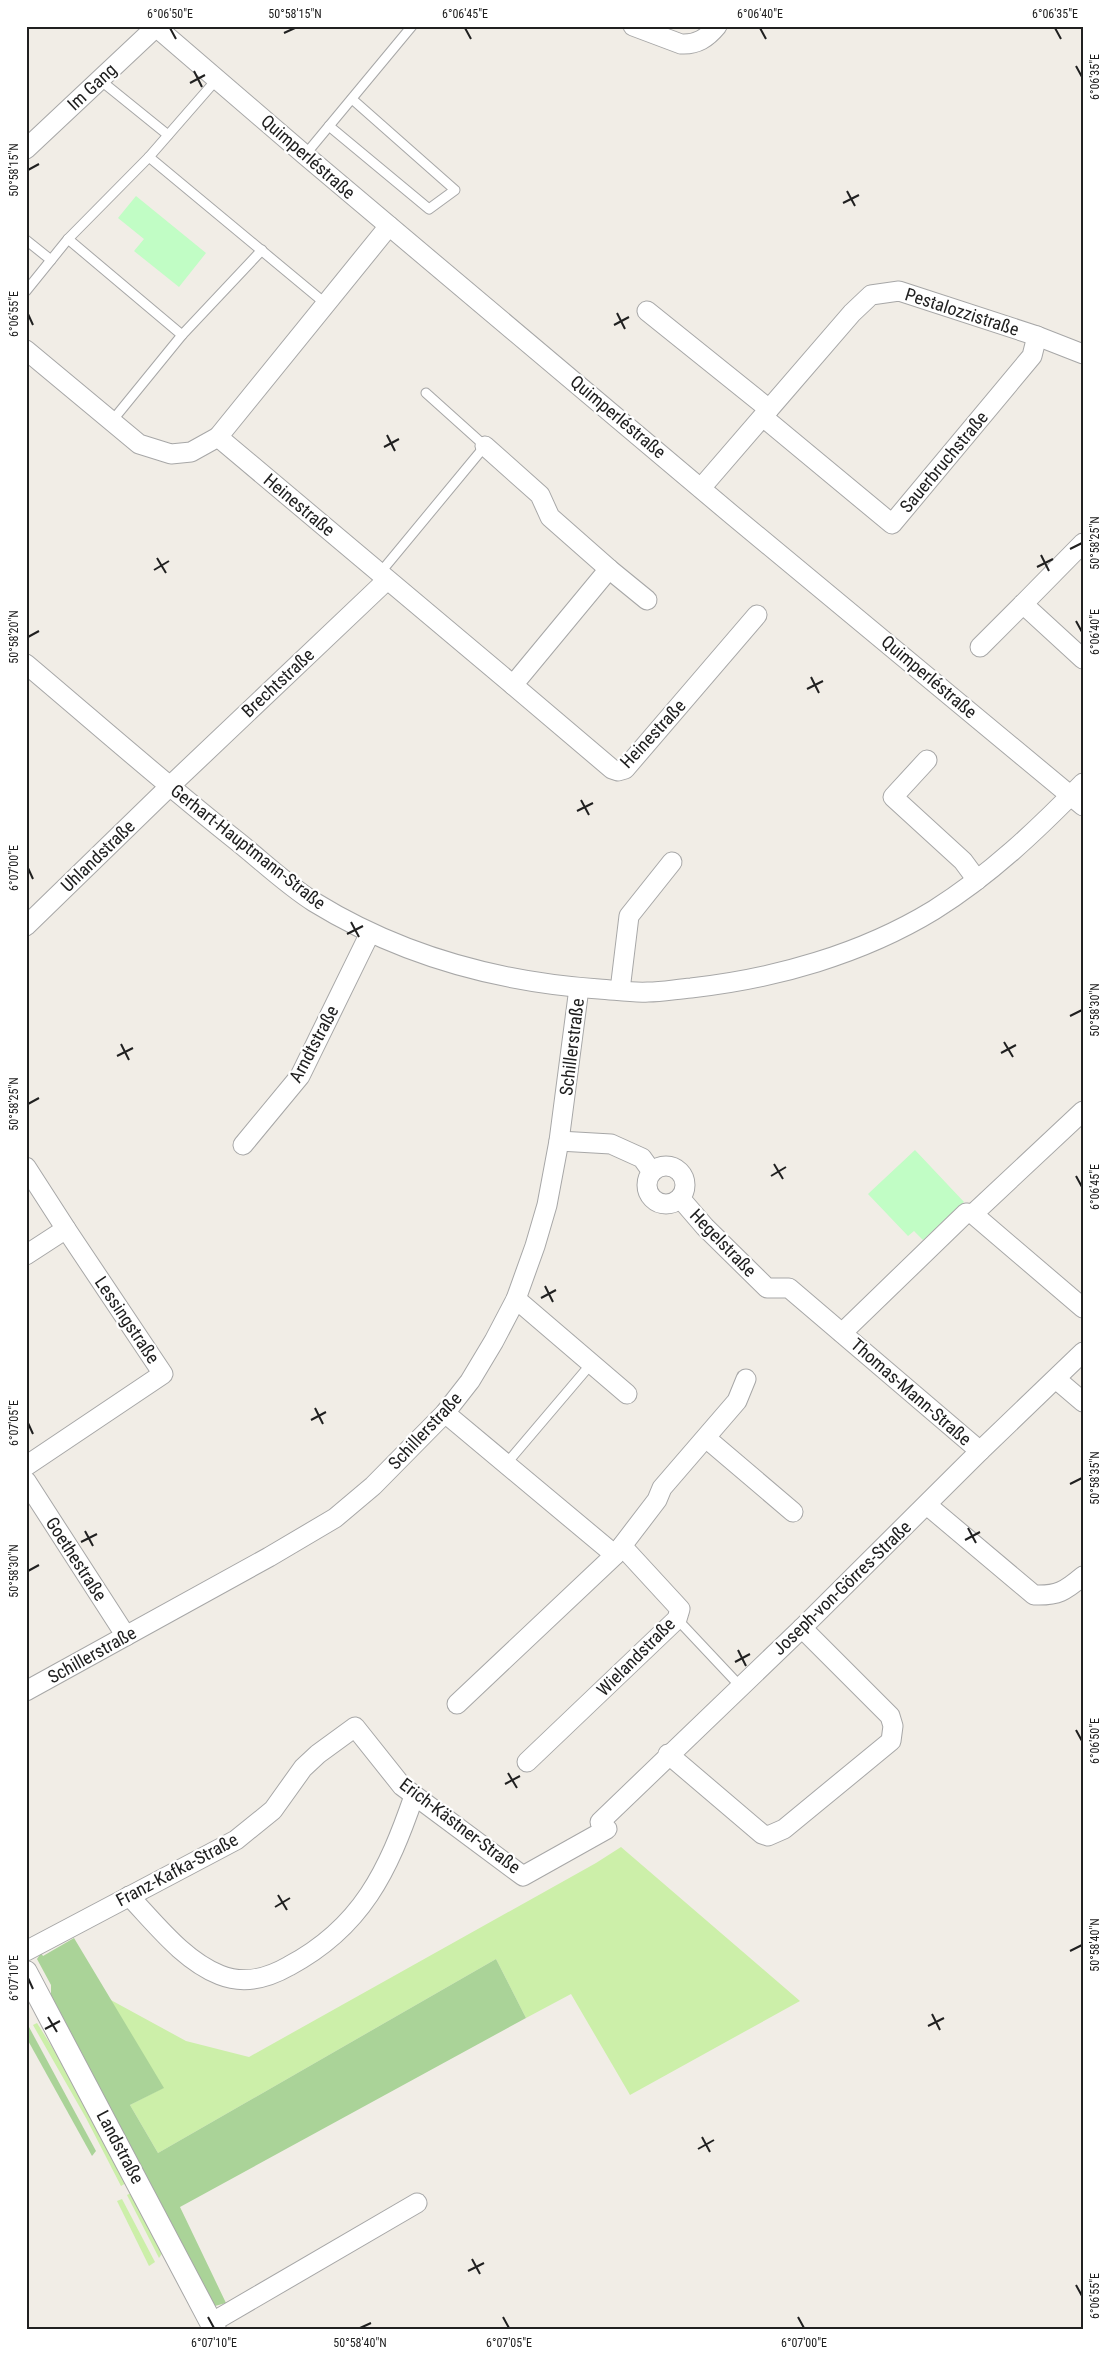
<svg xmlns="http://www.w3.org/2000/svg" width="1109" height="2356" font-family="'Roboto Condensed',sans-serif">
<rect width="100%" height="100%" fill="#f1ede6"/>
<!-- grass -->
<g fill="#ccefa9">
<polygon points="621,1847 800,2001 630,2095 571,1994 526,2018 496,1959 158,2153 130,2105 163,2088 109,1999 186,2041 249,2057 596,1863"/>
<polygon points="37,2023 64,2066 126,2183 121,2186 86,2118 33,2025"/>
<polygon points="131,2193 163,2252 159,2258 127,2195"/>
<polygon points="122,2199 155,2262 149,2266 117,2201"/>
</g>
<!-- forest -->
<g fill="#aad398">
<polygon points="74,1938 164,2088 130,2105 158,2153 496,1959 526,2018 180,2207 226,2303 215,2306 51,2003 51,1985 37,1959 41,1953 43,1956"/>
<polygon points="26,2027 29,2027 96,2151 92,2156 26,2037"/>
</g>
<!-- park -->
<g fill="#c1fdc5">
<polygon points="136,196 206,253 179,287 134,251 144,239 118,218"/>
<polygon points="915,1150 964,1202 923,1240 914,1231 908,1236 868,1194"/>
</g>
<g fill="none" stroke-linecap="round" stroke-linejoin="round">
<defs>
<g id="service">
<polyline points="100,80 168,135"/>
<polyline points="329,126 429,209 455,190 352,99"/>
<polyline points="305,155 412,26"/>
<polyline points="149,157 326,304"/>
<polyline points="68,239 182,335 112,421"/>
<polyline points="26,240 51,260"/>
<polyline points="26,291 68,239 149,157 217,79"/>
<polyline points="182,335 262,250"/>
<polyline points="380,573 485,446 426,393"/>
<polyline points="506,1464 591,1364"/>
<polyline points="677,1619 740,1686"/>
</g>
<g id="minor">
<polyline points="155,26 305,155 731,514 1083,806"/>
<path d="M633 26 681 44C697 45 707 38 717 26"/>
<polyline points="26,149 157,26"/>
<polyline points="389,226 218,437 513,685"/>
<polyline points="647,311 769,409"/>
<polyline points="26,350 139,444 171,454 191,452 218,437"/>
<polyline points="763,417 892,524 1032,356 1037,336"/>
<polyline points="485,446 540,495 550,517 609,569 513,685 612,769 618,771 625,769 757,615"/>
<polyline points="701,488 852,313 871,295 899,291 1037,336 1083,354"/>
<polyline points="1083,543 1023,604 1083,659"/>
<polyline points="609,569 647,600"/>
<polyline points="980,647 1023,604"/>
<path d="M26 664C96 723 165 784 237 841 262 861 287 885 314 902 400 955 499 982 599 989 615 990 632 993 648 992 662 992 677 989 691 988 774 979 862 954 934 910 990 875 1037 830 1083 783"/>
<polyline points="927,760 893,797 963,861 977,880"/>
<polyline points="26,926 170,786 387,580"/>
<polyline points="620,990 629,916 672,862"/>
<polyline points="559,1141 611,1144 642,1158 652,1172"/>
<polyline points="243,1145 300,1076 370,933"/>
<circle cx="666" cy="1185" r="19"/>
<polyline points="26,1167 66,1229"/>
<polyline points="680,1198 705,1227 767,1288 789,1288 980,1451"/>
<polyline points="973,1214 1083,1111"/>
<polyline points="26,1255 66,1229 163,1374 26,1466"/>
<polyline points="516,1299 627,1394"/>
<polyline points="842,1333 966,1213 973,1214 1083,1308"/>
<polyline points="1056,1379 1083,1402"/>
<polyline points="445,1413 615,1555 657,1500 662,1488 737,1401 746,1379"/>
<polyline points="706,1438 793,1512"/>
<polyline points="26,1481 126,1636"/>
<path d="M927 1505 1034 1595C1058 1596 1065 1591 1083 1576"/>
<polyline points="26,1691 269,1557 335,1518 373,1486 445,1413 470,1381 494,1341 516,1299 535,1246 547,1205 559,1141 579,988"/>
<polyline points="457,1704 615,1555"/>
<polyline points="668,1754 762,1834 768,1836 784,1829 891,1741 893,1726 890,1716 802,1628"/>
<polyline points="527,1762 677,1619 680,1609 622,1546"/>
<polyline points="600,1822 802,1628 980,1451 1083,1352"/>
<path d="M129 1896C156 1924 183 1960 220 1975 245 1985 268 1978 289 1966 362 1927 388 1871 414 1796"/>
<polyline points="26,1951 236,1840 273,1810 303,1768 318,1754 355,1727 402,1786 523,1876 607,1829"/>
<polyline points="211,2323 417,2203"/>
</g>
<polyline id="tertiary" points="26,1972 215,2330"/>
</defs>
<!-- service casing -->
<use href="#service" stroke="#a7a7a7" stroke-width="11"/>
<!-- minor casing -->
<use href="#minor" stroke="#a7a7a7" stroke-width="21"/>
<!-- tertiary casing -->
<use href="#tertiary" stroke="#a7a7a7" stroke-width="24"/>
<!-- service -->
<use href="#service" stroke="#fff" stroke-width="9"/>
<!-- minor -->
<use href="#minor" stroke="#fff" stroke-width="19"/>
<!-- tertiary -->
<use href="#tertiary" stroke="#fff" stroke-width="22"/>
</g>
<!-- ticks -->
<path fill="none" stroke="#202020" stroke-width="2" d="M170 28 176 39M465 28 471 39M760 28 766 39M1055 28 1061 39M284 33 295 28M1076 66 1082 77M194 71 202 87M190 83 205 75M28 170 39 164M847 191 855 206M843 203 859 195M617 313 625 329M28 314 33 325M614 325 629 317M387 435 395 451M384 447 399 439M1070 549 1082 543M1041 555 1049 571M157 558 166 573M1037 567 1053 559M154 570 169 561M1076 621 1082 632M28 637 39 631M811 677 819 693M807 689 823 681M581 800 589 815M577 811 593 803M28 868 33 879M351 922 359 937M347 934 363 926M1070 1016 1082 1010M1004 1042 1013 1057M121 1044 129 1060M1001 1053 1016 1045M117 1056 133 1048M28 1104 39 1098M774 1164 783 1179M771 1176 786 1167M1076 1176 1082 1187M545 1286 553 1302M541 1298 556 1290M315 1408 323 1424M311 1420 326 1412M28 1423 33 1434M1070 1484 1082 1478M968 1528 976 1543M85 1531 93 1546M965 1540 980 1532M81 1542 97 1534M28 1571 39 1565M738 1650 746 1666M735 1662 750 1654M1076 1730 1082 1741M508 1773 517 1788M505 1784 520 1776M278 1895 287 1910M275 1907 290 1898M1070 1951 1082 1945M28 1978 33 1989M932 2014 940 2030M48 2017 57 2032M928 2026 944 2018M45 2029 60 2021M702 2137 710 2152M698 2149 714 2140M472 2259 480 2274M468 2271 484 2263M1076 2285 1082 2296M208 2317 214 2328M503 2317 509 2328M798 2317 804 2328M360 2328 371 2323"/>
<g text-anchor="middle" stroke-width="4.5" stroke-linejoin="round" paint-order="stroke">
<!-- street labels -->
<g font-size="18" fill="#202020" stroke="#fff">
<text transform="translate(92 87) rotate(-43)" y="6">Im Gang</text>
<text transform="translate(308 157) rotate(41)" y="6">Quimperléstraße</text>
<text transform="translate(962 312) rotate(18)" y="6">Pestalozzistraße</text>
<text transform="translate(618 417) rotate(40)" y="6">Quimperléstraße</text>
<text transform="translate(944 462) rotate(-50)" y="6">Sauerbruchstraße</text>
<text transform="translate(299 505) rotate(40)" y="6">Heinestraße</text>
<text transform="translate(929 677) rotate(40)" y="6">Quimperléstraße</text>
<text transform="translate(278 683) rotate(-43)" y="6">Brechtstraße</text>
<text transform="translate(653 734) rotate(-47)" y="6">Heinestraße</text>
<text transform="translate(248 847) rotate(38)" y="6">Gerhart-Hauptmann-Straße</text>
<text transform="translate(98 856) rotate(-44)" y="6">Uhlandstraße</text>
<text transform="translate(314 1044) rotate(-62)" y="6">Arndtstraße</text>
<text transform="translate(572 1047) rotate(-83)" y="6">Schillerstraße</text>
<text transform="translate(723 1243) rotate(46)" y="6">Hegelstraße</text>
<text transform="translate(127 1320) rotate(56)" y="6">Lessingstraße</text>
<text transform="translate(911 1392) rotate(41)" y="6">Thomas-Mann-Straße</text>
<text transform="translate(425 1431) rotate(-47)" y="6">Schillerstraße</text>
<text transform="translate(76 1559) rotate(57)" y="6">Goethestraße</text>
<text transform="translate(842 1588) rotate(-44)" y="6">Joseph-von-Görres-Straße</text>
<text transform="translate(92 1655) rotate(-29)" y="6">Schillerstraße</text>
<text transform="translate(636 1657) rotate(-45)" y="6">Wielandstraße</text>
<text transform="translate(460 1826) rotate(37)" y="6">Erich-Kästner-Straße</text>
<text transform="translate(177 1870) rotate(-28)" y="6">Franz-Kafka-Straße</text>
<text transform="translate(120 2147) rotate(62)" y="6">Landstraße</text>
</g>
</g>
<!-- border -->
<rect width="1109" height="2356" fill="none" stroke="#ffffff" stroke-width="55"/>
<rect x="28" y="28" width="1054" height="2300" fill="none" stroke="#202020" stroke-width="2"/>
<g font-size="12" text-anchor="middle" fill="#202020">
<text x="170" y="18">6°06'50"E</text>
<text x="295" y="18">50°58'15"N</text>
<text x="465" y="18">6°06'45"E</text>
<text x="760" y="18">6°06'40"E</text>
<text x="1055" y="18">6°06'35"E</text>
<text transform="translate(1095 77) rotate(-90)" y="4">6°06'35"E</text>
<text transform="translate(14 170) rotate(-90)" y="4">50°58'15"N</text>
<text transform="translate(14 314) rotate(-90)" y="4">6°06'55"E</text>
<text transform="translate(1095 543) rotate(-90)" y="4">50°58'25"N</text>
<text transform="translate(1095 632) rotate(-90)" y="4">6°06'40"E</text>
<text transform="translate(14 637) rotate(-90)" y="4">50°58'20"N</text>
<text transform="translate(14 868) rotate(-90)" y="4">6°07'00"E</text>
<text transform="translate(1095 1010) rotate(-90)" y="4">50°58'30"N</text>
<text transform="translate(14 1104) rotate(-90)" y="4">50°58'25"N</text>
<text transform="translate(1095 1187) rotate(-90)" y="4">6°06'45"E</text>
<text transform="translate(14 1423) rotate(-90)" y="4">6°07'05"E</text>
<text transform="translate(1095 1478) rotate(-90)" y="4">50°58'35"N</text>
<text transform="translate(14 1571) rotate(-90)" y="4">50°58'30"N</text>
<text transform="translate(1095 1741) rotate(-90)" y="4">6°06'50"E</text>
<text transform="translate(1095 1945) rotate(-90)" y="4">50°58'40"N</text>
<text transform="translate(14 1978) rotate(-90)" y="4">6°07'10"E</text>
<text transform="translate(1095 2296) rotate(-90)" y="4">6°06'55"E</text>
<text x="214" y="2347">6°07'10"E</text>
<text x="360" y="2347">50°58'40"N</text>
<text x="509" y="2347">6°07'05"E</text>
<text x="804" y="2347">6°07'00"E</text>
</g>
</svg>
